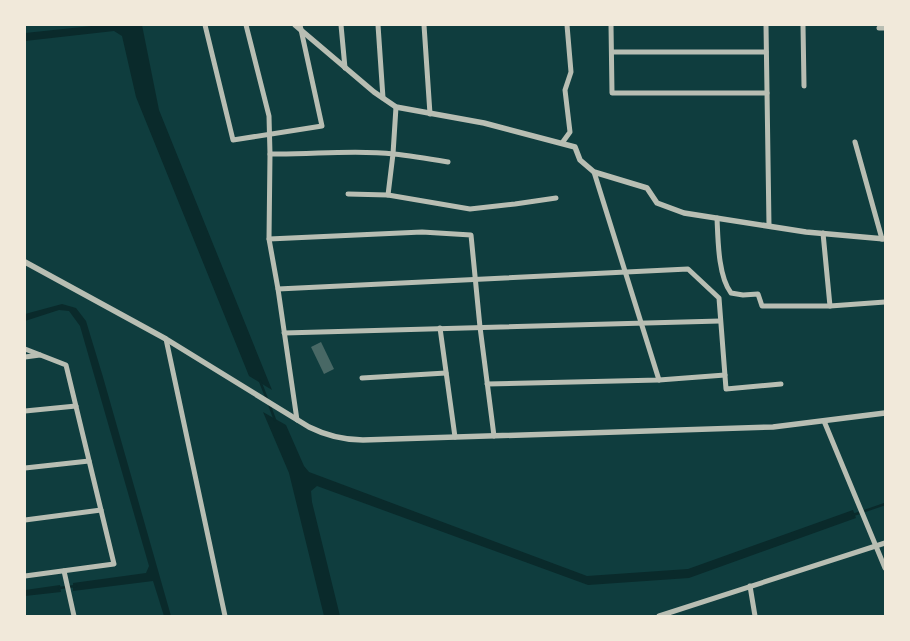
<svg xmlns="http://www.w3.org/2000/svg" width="910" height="641" font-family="'Nunito Sans',sans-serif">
<rect width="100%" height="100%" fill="#0f3d3e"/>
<!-- water -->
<g fill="#0a2a2b">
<polygon points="101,25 142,25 159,110 272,390 249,376 136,97 122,36 114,31 25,41 25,33"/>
<polygon points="62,304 76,308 86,321 103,377 171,616 164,616 153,581 73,591 73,583 146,573 149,566 80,326 69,311 59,310 25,321 25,314"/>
<polygon points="263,412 286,425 304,466 309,472 587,576 688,569 853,510 856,518 689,578 588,585 317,486 311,491 312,502 340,616 324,616 289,473"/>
<polygon points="60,585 61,592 25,596 25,590"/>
</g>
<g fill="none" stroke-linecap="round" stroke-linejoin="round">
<!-- stream -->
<g stroke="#0a2a2b" stroke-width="2.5">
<polyline points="260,381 267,399"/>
<polyline points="269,404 275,420"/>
<polyline points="853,515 885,504"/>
<polyline points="59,588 76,586"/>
</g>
</g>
<!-- building -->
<polygon fill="#486865" points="321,342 334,369 324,374 311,347"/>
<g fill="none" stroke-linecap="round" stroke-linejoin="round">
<!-- minor -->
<g stroke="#b8beb3" stroke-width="5">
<polyline points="205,25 233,140 322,126 300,25"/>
<polyline points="246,25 269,116 270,154 269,239 278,289 297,420"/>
<polyline points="341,25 345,68"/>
<polyline points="378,25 383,98"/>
<polyline points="424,25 430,114"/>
<polyline points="611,25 612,93 767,93"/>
<polyline points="766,25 769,226"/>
<polyline points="803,25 804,86"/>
<polyline points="879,28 885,28"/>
<polyline points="612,52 766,52"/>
<polyline points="855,142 882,239"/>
<polyline points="562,143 570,132 565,90 571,72 567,25"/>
<path d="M270 154C311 155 353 149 394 154 412 156 430 159 448 162"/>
<polyline points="594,172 659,380"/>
<polyline points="348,194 388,195 470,209 515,204 556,198"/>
<polyline points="388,195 393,154 396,107"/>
<path d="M717 218C718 239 718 276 731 293L743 295 758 294 762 306H830L885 302"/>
<polyline points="823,233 830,306"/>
<polyline points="269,239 422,232 471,235 480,327 494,436"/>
<polyline points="278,289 688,269 719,298 726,389 781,384"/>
<polyline points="440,328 455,437"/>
<polyline points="284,333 720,321"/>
<polyline points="166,339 225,616"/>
<polyline points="25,349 66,365 114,564 25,576"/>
<polyline points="25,357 40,355"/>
<polyline points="362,378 446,373"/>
<polyline points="487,384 659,380 725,375"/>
<polyline points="25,411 76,406"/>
<polyline points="824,421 885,568"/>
<polyline points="25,468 89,461"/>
<polyline points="25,520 101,510"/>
<polyline points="64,571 74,616"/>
<polyline points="750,586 755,616"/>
<polyline points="659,616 885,543"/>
</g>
<!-- tertiary -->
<g stroke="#b8beb3" stroke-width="5.5">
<polyline points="295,25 374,92 396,107 484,123 575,147 580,160 594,172 647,188 657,203 684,213 806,232 885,239"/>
<path d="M25 262 166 339 309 427C327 436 343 440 363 440L773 427 885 413"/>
</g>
</g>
<!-- border -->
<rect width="910" height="641" fill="none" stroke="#f1e9da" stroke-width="52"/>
</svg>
